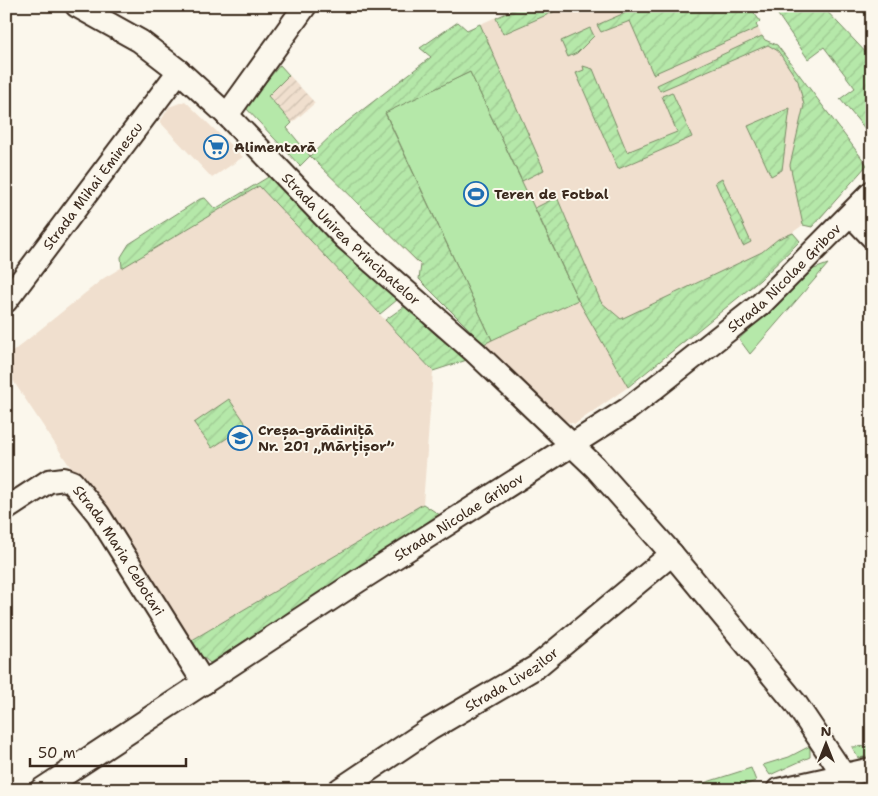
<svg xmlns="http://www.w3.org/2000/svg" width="878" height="796" font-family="'Shantell Sans',sans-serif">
<defs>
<pattern id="industrial-furrows" width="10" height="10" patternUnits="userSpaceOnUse" patternTransform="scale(1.25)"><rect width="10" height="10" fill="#f0dfce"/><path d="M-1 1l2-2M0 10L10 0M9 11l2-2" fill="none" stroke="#cfc0b0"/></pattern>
<pattern id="garden-furrows" width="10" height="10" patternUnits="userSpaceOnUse" patternTransform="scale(1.25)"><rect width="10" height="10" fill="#b5e8a9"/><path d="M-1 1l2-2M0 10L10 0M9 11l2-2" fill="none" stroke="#9dc791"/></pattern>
</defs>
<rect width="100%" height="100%" fill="#fbf7ec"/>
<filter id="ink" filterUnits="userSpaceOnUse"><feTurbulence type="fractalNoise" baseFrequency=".02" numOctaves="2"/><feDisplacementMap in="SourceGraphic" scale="10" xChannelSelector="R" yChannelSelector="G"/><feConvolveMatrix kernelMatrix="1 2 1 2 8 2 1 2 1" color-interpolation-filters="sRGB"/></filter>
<g filter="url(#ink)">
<!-- built -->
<g fill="#f0dfce">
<polygon points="521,6 749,6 760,21 756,25 765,40 777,45 867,165 812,227 803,225 793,232 800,241 760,280 628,387 575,424 560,419 419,279 421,266 310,156 339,128 431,57 420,48 458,22 467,30"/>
<polygon points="185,101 243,157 212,178 160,122 169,107"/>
<polygon points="259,186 433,371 423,504 187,643 6,370 6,357 104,278"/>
</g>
<!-- industrial -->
<polygon fill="url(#industrial-furrows)" points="289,75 315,103 292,123 268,96"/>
<!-- grass -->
<g fill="#b5e8a9" stroke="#788964">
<polygon points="280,65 289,75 268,96 292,123 287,128 310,156 300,166 245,107"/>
<polygon points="470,72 578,300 492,340 385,112"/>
<polygon points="828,264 750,354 739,339 814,269"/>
<polygon points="810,746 810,757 770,775 763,765 789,757"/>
<polygon points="872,746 872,756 858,758 852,747"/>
<polygon points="751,768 756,781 730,790 682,790"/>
</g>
<!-- garden -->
<g fill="url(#garden-furrows)" stroke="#788964">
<polygon points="521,6 567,6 503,34 496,18"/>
<polygon points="625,6 749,6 760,21 756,25 758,28 653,74 630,21 601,32 597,25 627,12"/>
<polygon points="772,6 822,6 872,59 872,108 865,114 872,122 872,137 840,99 855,88 824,47 808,59"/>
<polygon points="857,6 872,6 872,15 867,16"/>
<polygon points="458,22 467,30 480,24 544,170 522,181 470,72 385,113 492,340 484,344 419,279 421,265 310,156 339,128 431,57 420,48"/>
<polygon points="590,28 594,36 577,53 568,57 561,41"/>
<polygon points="762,36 765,40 777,45 867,165 812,227 803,225 790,165 804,105 798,81 778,51 768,45 660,91 657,85"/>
<polygon points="583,66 593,69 627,152 677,132 662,96 672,92 692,137 618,169 576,73 584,70"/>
<polygon points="790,108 782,170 771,176 748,126"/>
<polygon points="270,176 397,300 380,314 259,186 122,268 121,257 129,244 200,199 205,198 215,209"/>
<polygon points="722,178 751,242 743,246 715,182"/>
<polygon points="557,197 601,302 621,319 762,252 778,239 793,233 800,241 760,280 628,387 578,300 535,208"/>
<polygon points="405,306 436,335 470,359 433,371 385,320"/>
<polygon points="229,399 247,425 212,448 194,423"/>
<polygon points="423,504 440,515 210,663 187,643"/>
</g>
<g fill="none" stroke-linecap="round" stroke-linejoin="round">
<defs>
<g id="minor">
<path id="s1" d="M77 6 140 41 179 71 227 115 345 238 475 352 595 467 672 554 796 704 843 774"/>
<polyline points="227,115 305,6"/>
<polyline points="851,215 872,237"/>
<path id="s2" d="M6 301 179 71"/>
<path id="s3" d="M6 509 49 481 64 479 72 482 98 514 204 683"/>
<path id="s4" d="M41 790 358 581 628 409 761 304 872 192"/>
<path id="s5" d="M339 790 430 729 536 667 672 554"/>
<polyline points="778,790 872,769"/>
</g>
</defs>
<!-- minor casing -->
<use href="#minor" stroke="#3b2a1e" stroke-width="26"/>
<!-- minor -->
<use href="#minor" stroke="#fbf7ec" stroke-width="22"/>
</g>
</g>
<!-- icons -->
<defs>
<symbol id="supermarket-ring" viewBox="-11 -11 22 22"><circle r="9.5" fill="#fbf7ec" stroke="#1f6fb2" stroke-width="1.5"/><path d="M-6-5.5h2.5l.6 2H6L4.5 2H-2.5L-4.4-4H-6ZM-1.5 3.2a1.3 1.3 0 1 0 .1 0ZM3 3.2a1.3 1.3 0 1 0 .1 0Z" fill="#1f6fb2"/></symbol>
<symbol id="stadium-ring" viewBox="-11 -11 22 22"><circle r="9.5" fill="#fbf7ec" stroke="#1f6fb2" stroke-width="1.5"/><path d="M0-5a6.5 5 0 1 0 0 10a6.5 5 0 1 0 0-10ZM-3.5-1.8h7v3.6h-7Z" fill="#1f6fb2"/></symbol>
<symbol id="school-ring" viewBox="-11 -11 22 22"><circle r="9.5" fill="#fbf7ec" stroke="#1f6fb2" stroke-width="1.5"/><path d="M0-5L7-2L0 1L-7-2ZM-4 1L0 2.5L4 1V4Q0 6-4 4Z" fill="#1f6fb2"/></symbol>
</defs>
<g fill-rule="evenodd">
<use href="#supermarket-ring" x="202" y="133" width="28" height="28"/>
<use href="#stadium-ring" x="462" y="180" width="28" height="28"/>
<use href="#school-ring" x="226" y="424" width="28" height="28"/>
</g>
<g text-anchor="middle" stroke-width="4" stroke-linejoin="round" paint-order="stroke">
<!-- poi labels -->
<g font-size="14" font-weight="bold" fill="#3b2a1e" stroke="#fbf7ec" text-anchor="start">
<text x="234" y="152">Alimentară</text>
<text x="494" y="199">Teren de Fotbal</text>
<text x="258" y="435">Creșa-grădiniță<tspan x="258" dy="16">Nr. 201 „Mărțișor”</tspan></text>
</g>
<!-- street labels -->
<g font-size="14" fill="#3b2a1e" stroke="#fbf7ec">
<text dy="5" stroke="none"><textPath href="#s2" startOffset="144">Strada Mihai Eminescu</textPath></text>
<text dy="5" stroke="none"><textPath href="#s1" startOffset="362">Strada Unirea Principatelor</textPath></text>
<text dy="5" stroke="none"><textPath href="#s4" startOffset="904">Strada Nicolae Gribov</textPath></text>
<text dy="5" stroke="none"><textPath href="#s4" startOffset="499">Strada Nicolae Gribov</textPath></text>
<text dy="5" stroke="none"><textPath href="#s3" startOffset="158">Strada Maria Cebotari</textPath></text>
<text dy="5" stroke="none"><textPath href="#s5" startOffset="205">Strada Livezilor</textPath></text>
</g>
</g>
<!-- margin -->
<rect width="878" height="796" fill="none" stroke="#fbf7ec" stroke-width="25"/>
<rect x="12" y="12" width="853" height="771" fill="none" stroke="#3b2a1e" stroke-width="2" filter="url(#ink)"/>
<!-- north arrow -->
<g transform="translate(826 744)" stroke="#fbf7ec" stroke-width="4" paint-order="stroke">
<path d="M0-4L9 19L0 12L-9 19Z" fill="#3b2a1e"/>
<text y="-8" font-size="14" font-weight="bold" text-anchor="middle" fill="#3b2a1e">N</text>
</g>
<!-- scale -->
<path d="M30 758v8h156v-8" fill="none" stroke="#3b2a1e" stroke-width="2.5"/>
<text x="38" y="758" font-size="15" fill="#3b2a1e" stroke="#fbf7ec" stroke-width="4" paint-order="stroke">50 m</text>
</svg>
